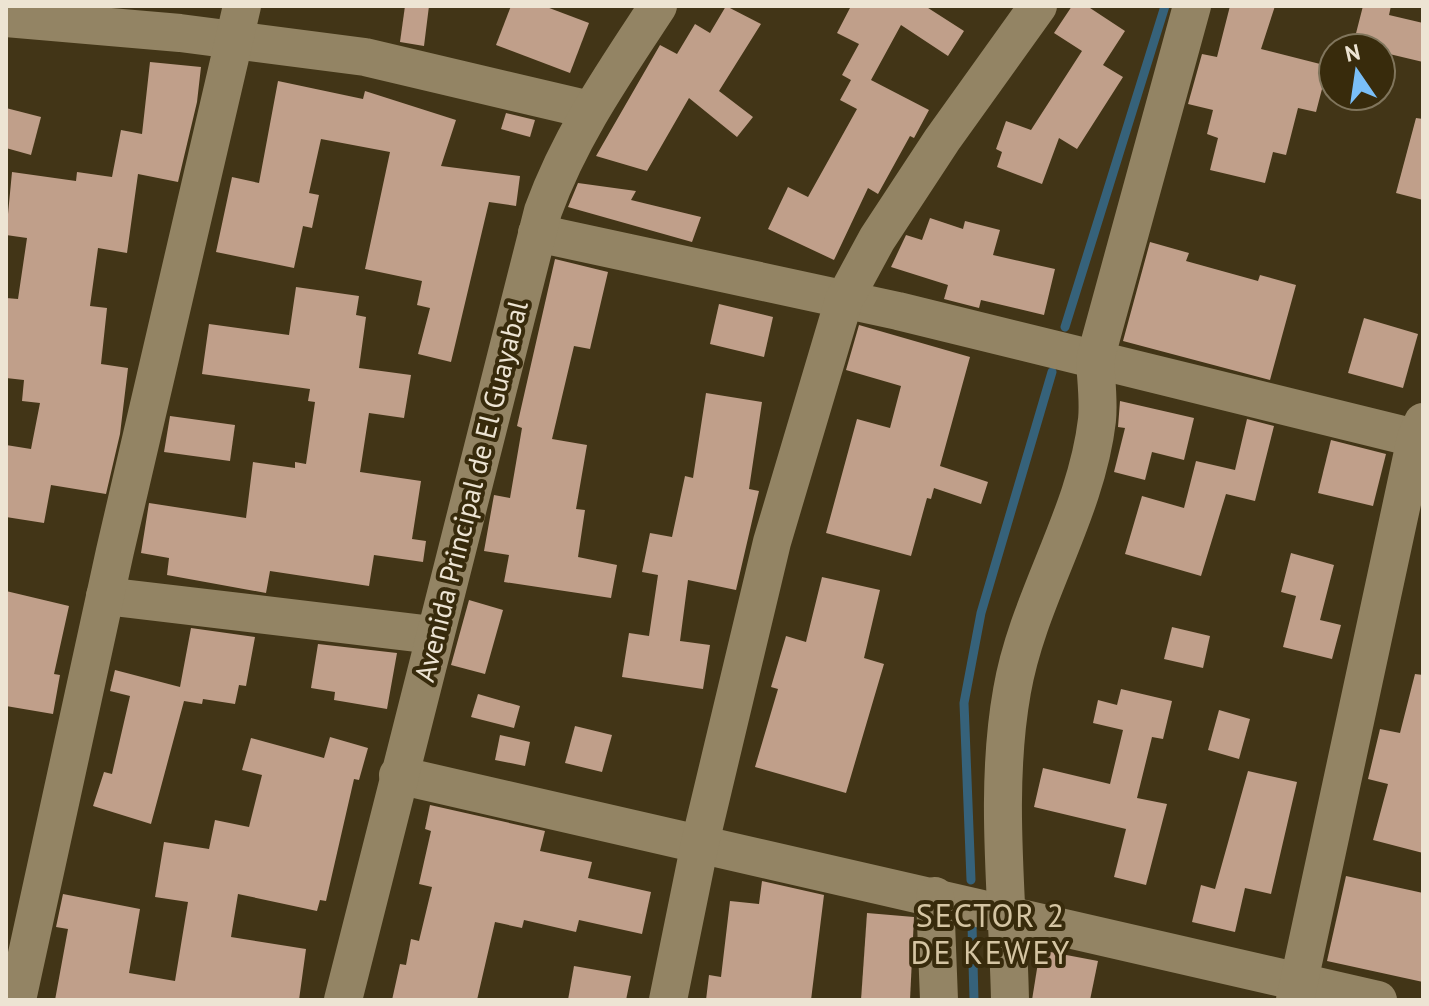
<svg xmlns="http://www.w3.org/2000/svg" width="1429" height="1006" font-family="'PT Sans',sans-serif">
<rect width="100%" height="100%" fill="#423517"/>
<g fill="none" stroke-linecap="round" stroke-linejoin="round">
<!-- stream -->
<g stroke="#36627a" stroke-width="9">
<polyline points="1065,327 1165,6"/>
<polyline points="971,880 964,703 981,613 1052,372"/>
<polyline points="972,925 974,1000"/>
</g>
</g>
<!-- building -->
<g fill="#c09f8a">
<polygon points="405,6 429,6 424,46 400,42"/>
<polygon points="511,6 544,6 589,23 570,73 496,45"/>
<polygon points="726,6 761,24 719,91 753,117 737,137 689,98 647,171 596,156 660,45 677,54 695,24 710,33"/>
<polygon points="851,6 925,6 964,31 948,56 901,25 871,80 929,110 914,138 910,136 878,194 868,188 834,260 768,229 788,187 808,197 857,109 840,100 851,80 842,75 859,44 837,33"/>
<polygon points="1072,6 1087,6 1125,31 1103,65 1123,77 1077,149 1059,138 1042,184 997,167 1002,152 996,149 1006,121 1031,130 1082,51 1054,33"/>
<polygon points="1230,6 1275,6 1261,49 1328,66 1316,112 1298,108 1286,155 1273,152 1265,183 1210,170 1218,138 1207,134 1213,110 1188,104 1202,54 1217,57"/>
<polygon points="1363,6 1391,6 1389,15 1423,23 1423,62 1381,52 1381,48 1353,45"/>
<polygon points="150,62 201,67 197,102 178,182 138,174 127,253 98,248 90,306 107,308 101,364 128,368 120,434 106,494 51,485 44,523 6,517 6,445 31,449 40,403 22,401 24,380 6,378 6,298 18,299 27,238 6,235 12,172 76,181 77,172 112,177 121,130 142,134"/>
<polygon points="278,81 363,99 365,91 456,120 441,166 520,176 516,206 489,202 451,362 418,354 430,308 417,305 422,281 365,269 390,152 321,139 309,193 319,195 312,228 303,226 294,268 216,252 232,177 259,183"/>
<polygon points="6,108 41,117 31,155 6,148"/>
<polygon points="506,113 535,120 530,137 501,129"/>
<polygon points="1416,118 1423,119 1423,200 1396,193"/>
<polygon points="578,183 636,191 631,200 701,217 692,242 568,207"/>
<polygon points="930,218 963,229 965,221 1000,230 993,255 1055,269 1044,315 981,300 979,308 944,299 948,285 891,267 906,235 922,240"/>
<polygon points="1150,242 1189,253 1186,261 1258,281 1260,275 1296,285 1270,380 1123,341"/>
<polygon points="555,259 608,272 590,349 574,346 552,439 587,445 576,509 585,510 578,557 617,565 611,598 504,582 509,555 484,551 494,495 510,498 522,428 517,426"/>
<polygon points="296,287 359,296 356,315 366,317 359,368 411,375 404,418 369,413 360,472 421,481 412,539 426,541 423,562 374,555 369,586 270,571 266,593 167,575 169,558 141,553 149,503 246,518 253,462 295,468 295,462 306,464 315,402 308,401 310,389 202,374 209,324 289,335"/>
<polygon points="719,304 773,317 764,357 710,344"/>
<polygon points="1364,318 1418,334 1403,388 1348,373"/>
<polygon points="859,325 970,357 940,466 988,482 981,504 934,488 931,499 927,498 911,556 826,533 857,419 890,428 901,386 846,370"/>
<polygon points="706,393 762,402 749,489 759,491 736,590 688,580 680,641 710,645 703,689 622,677 629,633 649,636 658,575 642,572 650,533 672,537 685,476 693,478"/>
<polygon points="1120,401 1194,418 1184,460 1152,452 1145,480 1114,472 1125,428 1118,427"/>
<polygon points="170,416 235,425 230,461 164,452"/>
<polygon points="1247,419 1274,426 1255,501 1226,494 1201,576 1125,554 1142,496 1184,508 1196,461 1235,470"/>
<polygon points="1331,440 1386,454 1373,506 1318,493"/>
<polygon points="1291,553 1334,565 1320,620 1341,625 1332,659 1283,647 1296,596 1281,592"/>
<polygon points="822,577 880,590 864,658 884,664 846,793 755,767 778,689 771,687 786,636 806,642"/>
<polygon points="6,591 69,606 54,674 60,675 53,714 6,706"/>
<polygon points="469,600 503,610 485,674 451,665"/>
<polygon points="1172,627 1210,636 1203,668 1164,659"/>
<polygon points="191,628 255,637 246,686 239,685 235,704 203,699 202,704 184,701 151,824 93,806 104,772 112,774 130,696 110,691 115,670 180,687"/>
<polygon points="318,644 397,653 387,709 334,700 335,692 311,688"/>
<polygon points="1415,674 1423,675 1423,853 1373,840 1388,784 1368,779 1380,729 1400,733"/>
<polygon points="1121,689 1172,701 1163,739 1152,737 1137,798 1167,804 1146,885 1114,877 1126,829 1034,807 1043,768 1110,784 1123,730 1093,723 1098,700 1117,705"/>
<polygon points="478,694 520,706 514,728 471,717"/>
<polygon points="1219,710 1250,719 1239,759 1208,750"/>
<polygon points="575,726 612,735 602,772 565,763"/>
<polygon points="500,735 530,742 525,766 495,760"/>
<polygon points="330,737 368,748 359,780 354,779 326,901 320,900 317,911 238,894 231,937 306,949 299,1000 55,1000 68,929 56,927 63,894 140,909 129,973 175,981 188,902 155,897 164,842 209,849 215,820 249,827 262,775 242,770 251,738 324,758"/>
<polygon points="1248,771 1297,782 1271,894 1245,888 1235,932 1192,922 1201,885 1215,889"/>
<polygon points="430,805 545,831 540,851 592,862 588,878 651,892 642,934 579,920 576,932 524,920 522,928 495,922 477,1000 392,1000 400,964 406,965 411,939 419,941 432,887 419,884 431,831 425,829"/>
<polygon points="1346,876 1423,893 1423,982 1327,961"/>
<polygon points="762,881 824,895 811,1000 706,1000 709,975 721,977 730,901 759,904"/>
<polygon points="867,913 914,917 910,1000 861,1000"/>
<polygon points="1040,950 1098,961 1090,1000 1032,1000"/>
<polygon points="574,966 631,976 626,1000 568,1000"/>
</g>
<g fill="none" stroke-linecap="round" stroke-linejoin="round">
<!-- minor -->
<g stroke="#938464" stroke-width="38">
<polyline points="6,18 180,33 365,57 590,110"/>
<polyline points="537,233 898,311 1423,440"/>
<polyline points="105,596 433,635"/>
<polyline points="398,775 1378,1000"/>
<polyline points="935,896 939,1000"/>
<polyline points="17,1000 115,551 242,6"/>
<path d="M343 1000 543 211C570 136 614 73 658 6"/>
<polyline points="668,1000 700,843 772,542 844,300 877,239 942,140 1038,6"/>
<path d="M1010 1000C1008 899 994 792 1012 691 1028 598 1086 515 1097 420 1099 401 1096 379 1095 360L1192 6"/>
<polyline points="1295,1000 1416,438 1423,422"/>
</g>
</g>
<g text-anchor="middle" stroke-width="8" stroke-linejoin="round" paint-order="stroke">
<!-- street labels -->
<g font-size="28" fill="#ede4d3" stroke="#382b0c">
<text transform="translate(471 491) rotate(-76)" y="10">Avenida Principal de El Guayabal</text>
</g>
<!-- quarter labels -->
<g font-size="32" letter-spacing="2" fill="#d5c5a3" stroke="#382b0c">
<text x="991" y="927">SECTOR 2<tspan x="991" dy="37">DE KEWEY</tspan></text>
</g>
</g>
<!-- border -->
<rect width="1429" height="1006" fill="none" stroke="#ede4d3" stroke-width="16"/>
<!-- north arrow -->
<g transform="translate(1357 72) rotate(347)"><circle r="38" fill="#382b0c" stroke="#80755c" stroke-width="2"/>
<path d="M0-6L14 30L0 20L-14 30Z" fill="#7abff8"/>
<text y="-12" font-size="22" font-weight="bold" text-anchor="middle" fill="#ede4d3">N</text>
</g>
</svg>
